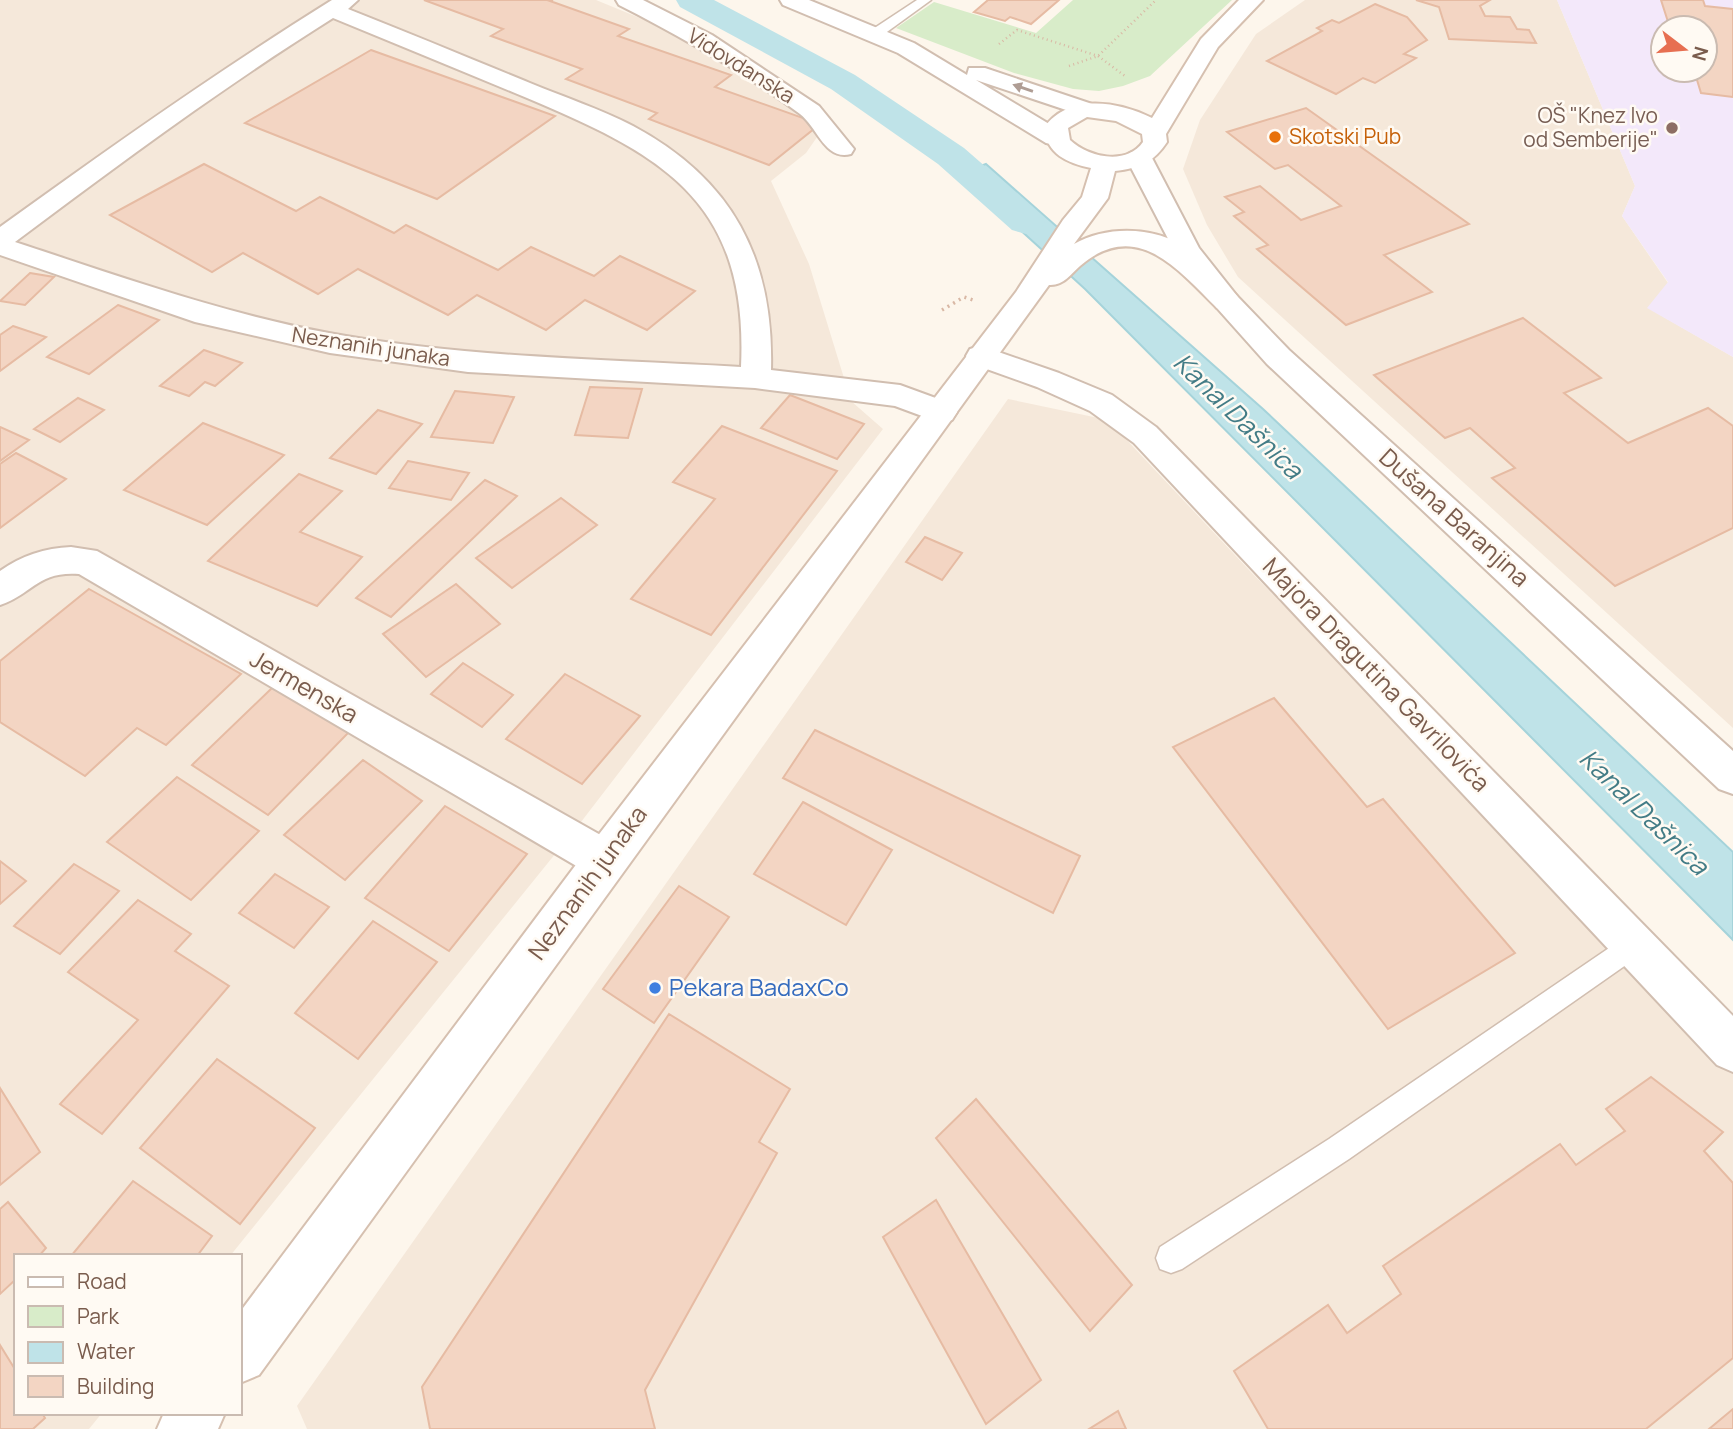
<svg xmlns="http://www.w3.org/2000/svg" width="1733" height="1429" font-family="Manrope,sans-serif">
<rect width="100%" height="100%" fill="#fdf6ec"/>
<!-- residential -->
<g fill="#f5e8da">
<polygon points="0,0 596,0 669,30 734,66 741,79 831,117 806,153 771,181 809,264 851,401 883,429 581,822 230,1256 16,1256 16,1413 102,1413 89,1429 0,1429"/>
<polygon points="1305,0 1557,0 1635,186 1622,216 1668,283 1648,308 1733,357 1733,728 1238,277 1207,225 1183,169 1200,120 1256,34"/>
<polygon points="1008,399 1108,420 1250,571 1733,1064 1733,1429 307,1429 297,1406"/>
</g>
<!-- education -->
<path fill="#f3e8fa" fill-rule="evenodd" d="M1557 0H1733V357L1647 308 1668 282 1622 216 1635 186ZM1663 28H1705V70H1663Z"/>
<!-- green -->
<polygon fill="#d8ecc9" points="1073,0 1232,0 1150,76 1123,86 1099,91 1073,89 1014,73 896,28 934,2 1036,33"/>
<!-- water -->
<polygon fill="#bfe3e8" stroke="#a5d3da" stroke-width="2" points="986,164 1263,409 1733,852 1733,940 1085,289 959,174"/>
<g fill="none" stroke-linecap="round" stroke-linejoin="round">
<!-- canal -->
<polygon fill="#bfe3e8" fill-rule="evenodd" points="676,0 714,0 855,75 964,148 1040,214 1045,222 1040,230 1026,234 1012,230 938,164 831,89 680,7"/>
</g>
<!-- building -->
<g fill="#f3d5c3" stroke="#e6bba3" stroke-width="2">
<polygon points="424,0 553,0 550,1 629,29 618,36 731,75 715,87 820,124 769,165 649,119 657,113 566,79 582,69 491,36 503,29"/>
<polygon points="988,0 1059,0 1031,24 1010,17 1005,21 974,12"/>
<polygon points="1416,0 1490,0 1480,6 1485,16 1510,17 1517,29 1529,30 1536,43 1449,39 1439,7"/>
<polygon points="1661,0 1703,0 1705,6 1733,9 1733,97 1701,93 1694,70 1705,70 1705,28 1670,28"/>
<polygon points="1375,4 1407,17 1427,40 1404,54 1416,58 1375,83 1363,78 1336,94 1267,61 1322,31 1317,28 1332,20 1339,23"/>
<polygon points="371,50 555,116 437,199 245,123"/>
<polygon points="1306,108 1469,224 1384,255 1432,292 1346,325 1257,249 1268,245 1234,216 1244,212 1225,197 1260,186 1301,220 1341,206 1288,165 1275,169 1227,132"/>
<polygon points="204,164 296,211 320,197 394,233 406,225 498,270 531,247 594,276 620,256 695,291 647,330 585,300 546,330 477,295 448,315 358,269 318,294 243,253 212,272 110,215"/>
<polygon points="30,273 54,277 25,305 0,301"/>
<polygon points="118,305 159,320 89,374 47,357"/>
<polygon points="1523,318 1601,378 1564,393 1628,443 1708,408 1733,426 1733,528 1615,586 1492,478 1515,468 1470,428 1445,438 1374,375"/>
<polygon points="13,326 46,337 0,371 0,335"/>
<polygon points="204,350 242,363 215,386 205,382 189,396 160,386"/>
<polygon points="590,387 642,389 628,438 575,435"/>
<polygon points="455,391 514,397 493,443 431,437"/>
<polygon points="790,395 864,424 837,459 761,428"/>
<polygon points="78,398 104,410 60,442 34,429"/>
<polygon points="378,410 422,424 376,474 330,458"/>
<polygon points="203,423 284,455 207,525 124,490"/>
<polygon points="722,426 837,471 711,635 631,599 715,499 673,482"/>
<polygon points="0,427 29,440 0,461"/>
<polygon points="16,453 66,479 0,528 0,464"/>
<polygon points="408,461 469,473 451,500 389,488"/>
<polygon points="299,474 342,491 300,532 362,557 317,606 208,561"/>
<polygon points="485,480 517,496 391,617 356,598"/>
<polygon points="561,498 597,525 512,588 476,558"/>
<polygon points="925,537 962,553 942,580 906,562"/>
<polygon points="456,584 500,624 426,677 383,634"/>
<polygon points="89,589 241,674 166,745 137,728 85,776 0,722 0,661"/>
<polygon points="463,663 513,695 482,727 431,694"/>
<polygon points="565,674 640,716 582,784 506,739"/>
<polygon points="273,687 349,732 268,815 192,765"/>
<polygon points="1274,698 1367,807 1383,799 1515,953 1388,1029 1173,747"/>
<polygon points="815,730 1080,856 1053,913 783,778"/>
<polygon points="363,760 422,801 345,880 284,835"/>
<polygon points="177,777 259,831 191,900 107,842"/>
<polygon points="803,802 892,850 846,925 754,874"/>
<polygon points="445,806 527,854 449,951 365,898"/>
<polygon points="0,861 26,881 0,904"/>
<polygon points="74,864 119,891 60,954 14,926"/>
<polygon points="275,874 329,907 294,948 239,913"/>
<polygon points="679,886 729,917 654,1023 603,989"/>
<polygon points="138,900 191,934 175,951 229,986 102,1134 60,1104 138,1020 68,972"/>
<polygon points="373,921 437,962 358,1059 295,1013"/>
<polygon points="669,1014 790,1089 759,1142 777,1153 645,1390 655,1429 430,1429 422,1387"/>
<polygon points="217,1059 315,1128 240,1224 140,1148"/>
<polygon points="1651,1077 1723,1132 1704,1151 1733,1183 1733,1358 1646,1429 1268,1429 1234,1371 1328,1305 1347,1333 1401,1294 1383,1266 1560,1144 1576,1165 1603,1146 1625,1131 1606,1109"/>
<polygon points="0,1088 40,1152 0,1185"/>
<polygon points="976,1099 1132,1285 1090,1331 936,1138"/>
<polygon points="133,1181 212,1236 197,1256 71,1256"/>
<polygon points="936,1200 1041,1380 986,1424 883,1237"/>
<polygon points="8,1202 46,1248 39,1256 16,1256 16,1279 0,1294 0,1209"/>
<polygon points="0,1345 16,1371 16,1413 42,1413 45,1418 33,1429 0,1429"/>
<polygon points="1733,1409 1733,1429 1709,1429"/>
<polygon points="1118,1411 1126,1429 1089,1429"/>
</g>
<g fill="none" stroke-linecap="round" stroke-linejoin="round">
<defs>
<g id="lane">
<polygon points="917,0 931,0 880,37 870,37 870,31"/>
<polygon points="1634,931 1643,935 1647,944 1643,953 1349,1159 1182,1269 1171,1273 1160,1269 1156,1258 1160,1247 1329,1139"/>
</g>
<g id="street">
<path d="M332 0H358L348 9C409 33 469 58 530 83 564 97 600 109 633 126 732 179 774 258 771 370L900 385 952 404 957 412 952 420 941 423 895 406 755 388 468 372 330 353 195 322 0 255V227C109 148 218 71 332 0ZM333 18C394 43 455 68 515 93 656 152 749 195 741 367 604 359 465 358 329 333 221 313 119 276 15 242 119 164 223 87 333 18Z"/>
<path d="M616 0H643L712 35 819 106 854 149 851 154C825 161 818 128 800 114 743 72 682 37 619 5Z"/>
<polygon points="780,0 809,0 914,43 967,75 969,68 985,68 1095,105 1099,110 1095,115 1087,117 976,80 1064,133 1067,138 1064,143 1055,145 1046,143 898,53 783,5"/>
<polygon points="1139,150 1148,153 1152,158 1199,248 1237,296 1289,350 1733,751 1733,794 1719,789 1267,364 1217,308 1177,256 1126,158 1130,153"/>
<polygon points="981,346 1059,373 1112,395 1156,427 1733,1016 1733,1072 1717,1065 1134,443 1090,411 1037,387 970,363 966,356 970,349"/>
<path d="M71 547 97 551 620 846 626 860 620 874 605 880 590 874 79 574C37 571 33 594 0 605V571C21 556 45 548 71 547Z"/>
</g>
<g id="secondary">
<path d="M1239 0H1263L1218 47 1166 134 1167 142C1154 162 1140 168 1115 171L1108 198 1074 244C1107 225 1158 226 1189 250 1207 263 1221 280 1237 296L1241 302 1237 308 1227 311 1217 308C1178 270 1137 217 1080 266 1070 275 1063 286 1049 285L259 1375 240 1383V1312L590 846 1016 292 1063 220 1082 197 1091 168C1067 163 1047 154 1044 128 1068 93 1118 101 1152 118L1201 39ZM1087 117 1116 121 1142 134 1143 142C1126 166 1088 157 1070 140L1068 128Z"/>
<polygon points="164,1413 225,1413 218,1429 157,1429"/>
</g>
</defs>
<!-- lane casing -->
<use href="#lane" stroke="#d1beb0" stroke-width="3"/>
<!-- street casing -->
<use href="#street" stroke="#d1beb0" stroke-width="4"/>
<!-- secondary casing -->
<use href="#secondary" stroke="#d6c0b0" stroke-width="4"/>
<!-- path-far1 -->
<g stroke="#d9b8a5" stroke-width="2.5" stroke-dasharray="1 3.5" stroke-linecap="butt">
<polyline points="999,44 1017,30 1098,56 1125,76"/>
<polyline points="1069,66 1098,56 1156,0"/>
</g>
<!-- path -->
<polyline stroke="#d9b8a5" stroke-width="3.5" stroke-dasharray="2 4.5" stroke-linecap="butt" points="942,310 964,297 973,300"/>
<!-- lane -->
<use href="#lane" fill="#fff" fill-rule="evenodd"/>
<!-- street -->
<use href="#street" fill="#fff" fill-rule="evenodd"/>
<!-- secondary -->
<use href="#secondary" fill="#fff" fill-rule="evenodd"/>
</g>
<!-- one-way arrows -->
<defs><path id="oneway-solid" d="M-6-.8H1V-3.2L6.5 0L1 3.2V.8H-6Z" transform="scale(1.75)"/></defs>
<use fill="#af9d94" href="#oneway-solid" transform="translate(1023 88) rotate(-161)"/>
<!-- markers -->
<circle fill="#8d6e63" stroke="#fffaf3" stroke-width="2.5" cx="1672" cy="128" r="7"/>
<circle fill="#e8710a" stroke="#fffaf3" stroke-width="2.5" cx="1275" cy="137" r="7"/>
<circle fill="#3f7fe0" stroke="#fffaf3" stroke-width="2.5" cx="655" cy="988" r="7"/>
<g text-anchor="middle" stroke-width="5" stroke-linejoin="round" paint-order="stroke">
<!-- far-street labels -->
<g font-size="21" fill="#7a5c4d" stroke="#fffaf3">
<text transform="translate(741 66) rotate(32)" y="7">Vidovdanska</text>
<text transform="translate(371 347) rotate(9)" y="7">Neznanih junaka</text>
</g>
<!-- far-education labels -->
<g font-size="21" fill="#785e54" stroke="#fffaf3" text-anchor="end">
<text x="1658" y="123">OŠ "Knez Ivo<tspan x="1658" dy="24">od Semberije"</tspan></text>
</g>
<!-- far-food labels -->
<g font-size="21" fill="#c56008" stroke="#fffaf3" text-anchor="start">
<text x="1289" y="144">Skotski Pub</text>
</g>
<!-- street labels -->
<g font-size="24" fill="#7a5c4d" stroke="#fffaf3">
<text transform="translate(1454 518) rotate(42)" y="8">Dušana Baranjina</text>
<text transform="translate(1376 675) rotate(46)" y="8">Majora Dragutina Gavrilovića</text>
<text transform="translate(304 687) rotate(30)" y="8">Jermenska</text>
<text transform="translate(588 883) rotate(-54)" y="8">Neznanih junaka</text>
</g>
<!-- shop labels -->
<g font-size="24" fill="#366cbe" stroke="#fffaf3" text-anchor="start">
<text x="669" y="996">Pekara BadaxCo</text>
</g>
<!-- water labels -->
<g font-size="26" font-style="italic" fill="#437c86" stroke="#fffaf3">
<text transform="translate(1238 416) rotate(44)" y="9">Kanal Dašnica</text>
<text transform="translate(1644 812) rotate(44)" y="9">Kanal Dašnica</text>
</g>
</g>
<!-- legend -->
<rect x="14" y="1254" width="228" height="161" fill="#fffaf3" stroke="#cabbb1" stroke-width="2"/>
<rect x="28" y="1277" width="35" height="10" fill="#ffffff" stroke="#cabbb1" stroke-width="2"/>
<text x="77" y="1289" font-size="21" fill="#7a5c4d">Road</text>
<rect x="28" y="1306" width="35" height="21" fill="#d8ecc9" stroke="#cabbb1" stroke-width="2"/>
<text x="77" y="1324" font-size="21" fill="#7a5c4d">Park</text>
<rect x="28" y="1342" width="35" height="21" fill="#bfe3e8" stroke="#cabbb1" stroke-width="2"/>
<text x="77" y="1359" font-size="21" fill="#7a5c4d">Water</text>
<rect x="28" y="1376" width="35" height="21" fill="#f3d5c3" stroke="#cabbb1" stroke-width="2"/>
<text x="77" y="1394" font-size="21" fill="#7a5c4d">Building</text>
<!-- north arrow -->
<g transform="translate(1684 49) rotate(106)"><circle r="33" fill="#fffaf3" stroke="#cabbb1" stroke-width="2"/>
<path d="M0-5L12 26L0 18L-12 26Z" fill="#e76f51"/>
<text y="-10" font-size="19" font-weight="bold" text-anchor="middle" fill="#7a5c4d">N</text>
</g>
</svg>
